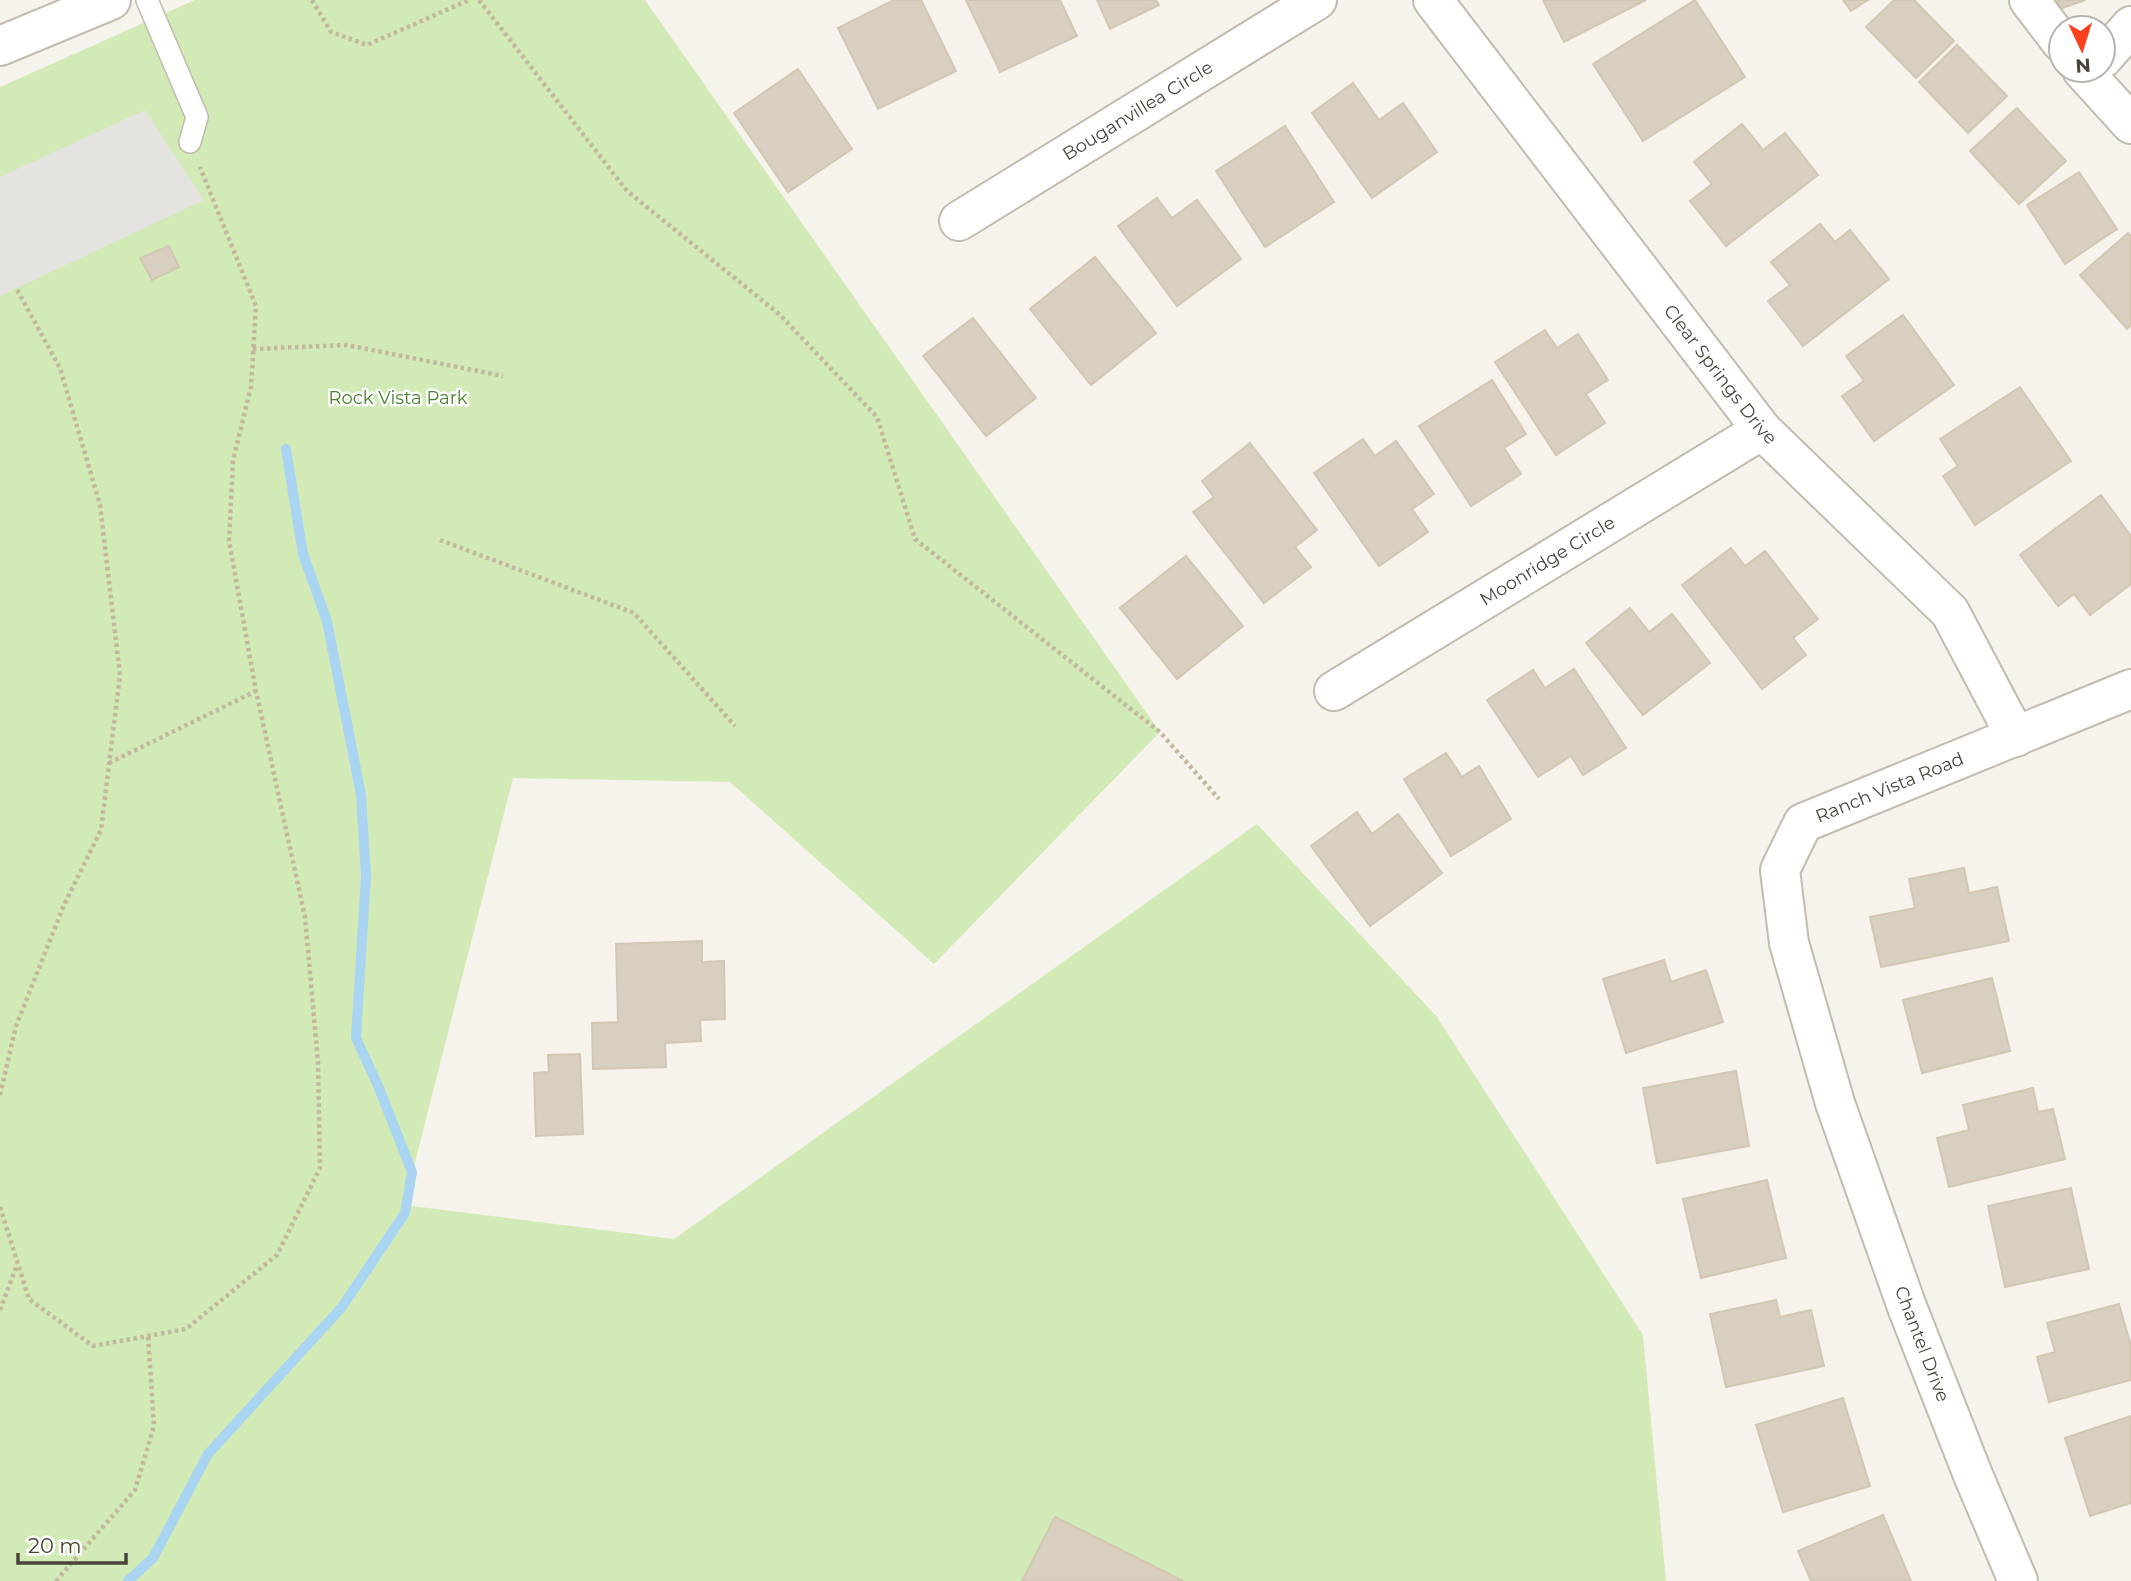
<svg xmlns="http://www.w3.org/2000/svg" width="2131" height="1581" font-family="Montserrat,sans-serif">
<rect width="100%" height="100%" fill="#f6f3ec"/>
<!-- green -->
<polygon fill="#d2eab5" points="195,0 645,0 1160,732 934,964 730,782 513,778 404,1205 674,1239 1257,824 1437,1017 1643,1335 1666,1581 0,1581 0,87"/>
<!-- parking -->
<polygon fill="#e5e3e0" points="145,110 204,200 0,296 0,177"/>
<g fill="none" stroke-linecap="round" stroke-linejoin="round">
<!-- stream -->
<polyline stroke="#a9d4f2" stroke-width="10" points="128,1581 153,1558 208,1454 342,1307 405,1213 412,1172 379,1088 356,1038 366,875 361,795 327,621 303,554 286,449"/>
</g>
<!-- building -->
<g fill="#d8cfc1" stroke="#d3c7b4" stroke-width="2">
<polygon points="894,0 921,0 956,71 878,109 838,28"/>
<polygon points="966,0 1060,0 1077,36 1000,72"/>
<polygon points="1097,0 1156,0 1159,5 1110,29"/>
<polygon points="1543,0 1646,0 1564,42"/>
<polygon points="1695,0 1745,77 1643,141 1593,64"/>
<polygon points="1843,0 1868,0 1851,11"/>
<polygon points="1894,0 1914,0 1954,41 1916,78 1866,27"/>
<polygon points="2057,0 2085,0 2060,9"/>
<polygon points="1957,45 2007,96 1968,133 1919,82"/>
<polygon points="798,69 852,149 788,192 734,113"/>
<polygon points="1353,83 1379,120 1403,103 1437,152 1372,198 1312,113"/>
<polygon points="2017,108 2066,161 2019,204 1970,151"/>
<polygon points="1742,124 1763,150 1785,133 1818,175 1726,246 1690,201 1712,184 1694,162"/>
<polygon points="1285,126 1334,202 1265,247 1216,171"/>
<polygon points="2079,172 2117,229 2065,264 2027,205"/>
<polygon points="1157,198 1172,218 1197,200 1241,259 1177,306 1118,226"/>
<polygon points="1820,224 1835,242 1850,230 1889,279 1803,346 1768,301 1790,285 1771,262"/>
<polygon points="2128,233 2131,236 2131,325 2127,329 2080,275"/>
<polygon points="169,246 179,267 152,280 140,258"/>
<polygon points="1095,257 1156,333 1091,385 1030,309"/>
<polygon points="1903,315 1954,385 1874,441 1842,396 1864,381 1846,356"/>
<polygon points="973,318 1036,398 986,436 923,356"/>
<polygon points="1545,330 1557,348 1578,334 1608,380 1586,394 1605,423 1556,455 1495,362"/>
<polygon points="1492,380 1526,434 1504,448 1521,474 1471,506 1419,426"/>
<polygon points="2020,387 2071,461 1975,525 1943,476 1958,466 1940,439"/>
<polygon points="1363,439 1375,456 1396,441 1434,494 1412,509 1428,532 1379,566 1314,473"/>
<polygon points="1250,443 1317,530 1295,547 1311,567 1264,603 1193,512 1214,497 1202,481"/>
<polygon points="2101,495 2131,536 2131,584 2090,615 2074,594 2058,606 2020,555"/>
<polygon points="1731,548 1745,566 1765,551 1818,619 1793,638 1806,655 1762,689 1682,585"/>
<polygon points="1186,556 1243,626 1177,679 1120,608"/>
<polygon points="1630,608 1649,632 1672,614 1710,663 1643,715 1586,643"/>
<polygon points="1574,669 1626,748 1583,775 1571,756 1538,777 1487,700 1533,670 1545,688"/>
<polygon points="1446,753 1462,777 1479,766 1511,819 1451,856 1404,779"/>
<polygon points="1357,812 1372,834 1398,814 1442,873 1370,926 1311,846"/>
<polygon points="1964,868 1969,893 1997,887 2009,941 1881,967 1870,917 1915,908 1909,879"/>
<polygon points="702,941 702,962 724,961 725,1019 700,1020 701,1041 665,1043 666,1067 593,1069 592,1023 618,1022 616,944"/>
<polygon points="1664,960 1671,982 1706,970 1723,1022 1626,1053 1603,979"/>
<polygon points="1992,978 2010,1051 1922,1073 1903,1000"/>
<polygon points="580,1054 583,1134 536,1136 534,1073 549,1072 548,1055"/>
<polygon points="1736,1071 1749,1146 1657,1163 1643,1088"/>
<polygon points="2033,1088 2038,1112 2053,1109 2065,1159 1949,1187 1937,1138 1969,1130 1963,1105"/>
<polygon points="1767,1180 1786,1258 1701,1278 1683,1199"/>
<polygon points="2071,1188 2089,1269 2005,1287 1988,1206"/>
<polygon points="1776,1300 1780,1317 1811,1310 1824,1366 1726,1387 1710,1314"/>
<polygon points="2119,1304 2131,1346 2131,1380 2049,1402 2037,1357 2055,1352 2047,1323"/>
<polygon points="1843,1398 1870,1486 1783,1512 1756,1425"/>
<polygon points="2131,1416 2131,1503 2090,1516 2065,1438"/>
<polygon points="1883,1515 1911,1581 1811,1581 1798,1551"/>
<polygon points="1055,1517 1183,1581 1022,1581"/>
</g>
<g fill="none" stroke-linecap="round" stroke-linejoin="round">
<defs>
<polyline id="service" points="147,0 197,117 190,142"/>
<g id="minor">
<path id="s1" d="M1433 0 1762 430 1950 612 2016 737"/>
<polyline points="2029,0 2061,42"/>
<polyline points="0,46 111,0"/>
<polyline points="2103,58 2131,26"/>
<polyline points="2082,70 2131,124"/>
<path id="s2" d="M959 221 1317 0"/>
<path id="s3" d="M1334 691 1762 430"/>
<path id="s4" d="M2018 1581 1973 1475 1907 1307 1835 1103 1789 943 1780 870 1803 823 2131 689"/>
</g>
</defs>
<!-- service casing -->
<use href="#service" stroke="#c2bbae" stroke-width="24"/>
<!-- minor casing -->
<use href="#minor" stroke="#c2bbae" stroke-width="42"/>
<!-- path -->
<g stroke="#c4b79f" stroke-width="4.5" stroke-dasharray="3.5 3.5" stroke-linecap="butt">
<polyline points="312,0 331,32 367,45 469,0"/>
<polyline points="479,0 627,191 779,314 877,417 915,539 1160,732 1219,799"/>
<polyline points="253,349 347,345 503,376"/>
<polyline points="440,540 634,613 735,726"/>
<polyline points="109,763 256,691"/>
<polyline points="0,1095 16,1026 64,905 101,830 120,675 100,505 60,368 16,288"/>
<polyline points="0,1207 29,1299 93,1346 186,1329 277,1255 320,1168 318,1062 305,917 256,691 229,541 233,460 251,387 256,306 200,167"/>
<polyline points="0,1310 17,1265"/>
<polyline points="56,1581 135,1490 154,1426 148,1336"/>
</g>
<!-- service -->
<use href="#service" stroke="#fff" stroke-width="21"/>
<!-- minor -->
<use href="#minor" stroke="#fff" stroke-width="38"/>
</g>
<g text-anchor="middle" stroke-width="5" stroke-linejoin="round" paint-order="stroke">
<!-- street labels -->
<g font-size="18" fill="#4b4439" stroke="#fff">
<text dy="6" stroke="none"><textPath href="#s2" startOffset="210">Bouganvillea Circle</textPath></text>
<text dy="6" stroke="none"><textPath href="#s1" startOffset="472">Clear Springs Drive</textPath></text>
<text dy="6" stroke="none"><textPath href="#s3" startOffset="250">Moonridge Circle</textPath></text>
<text dy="6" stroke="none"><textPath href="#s4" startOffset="898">Ranch Vista Road</textPath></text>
<text transform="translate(1922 1344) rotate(69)" y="6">Chantel Drive</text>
</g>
<!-- park labels -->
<g font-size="18" fill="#4a7f2a" stroke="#fff">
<text x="398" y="404">Rock Vista Park</text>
</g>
</g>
<!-- north arrow -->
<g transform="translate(2082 49) rotate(176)"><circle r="33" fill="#ffffff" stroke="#b7b4b0" stroke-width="2"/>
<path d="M0-5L12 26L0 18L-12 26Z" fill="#fc3f1d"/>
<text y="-10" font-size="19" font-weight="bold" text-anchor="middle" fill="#4b4439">N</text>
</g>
<!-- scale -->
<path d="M18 1553v10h108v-10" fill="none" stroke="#4b4439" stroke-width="3.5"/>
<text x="28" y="1553" font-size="21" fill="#4b4439" stroke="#ffffff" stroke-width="5" paint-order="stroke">20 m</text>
</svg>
